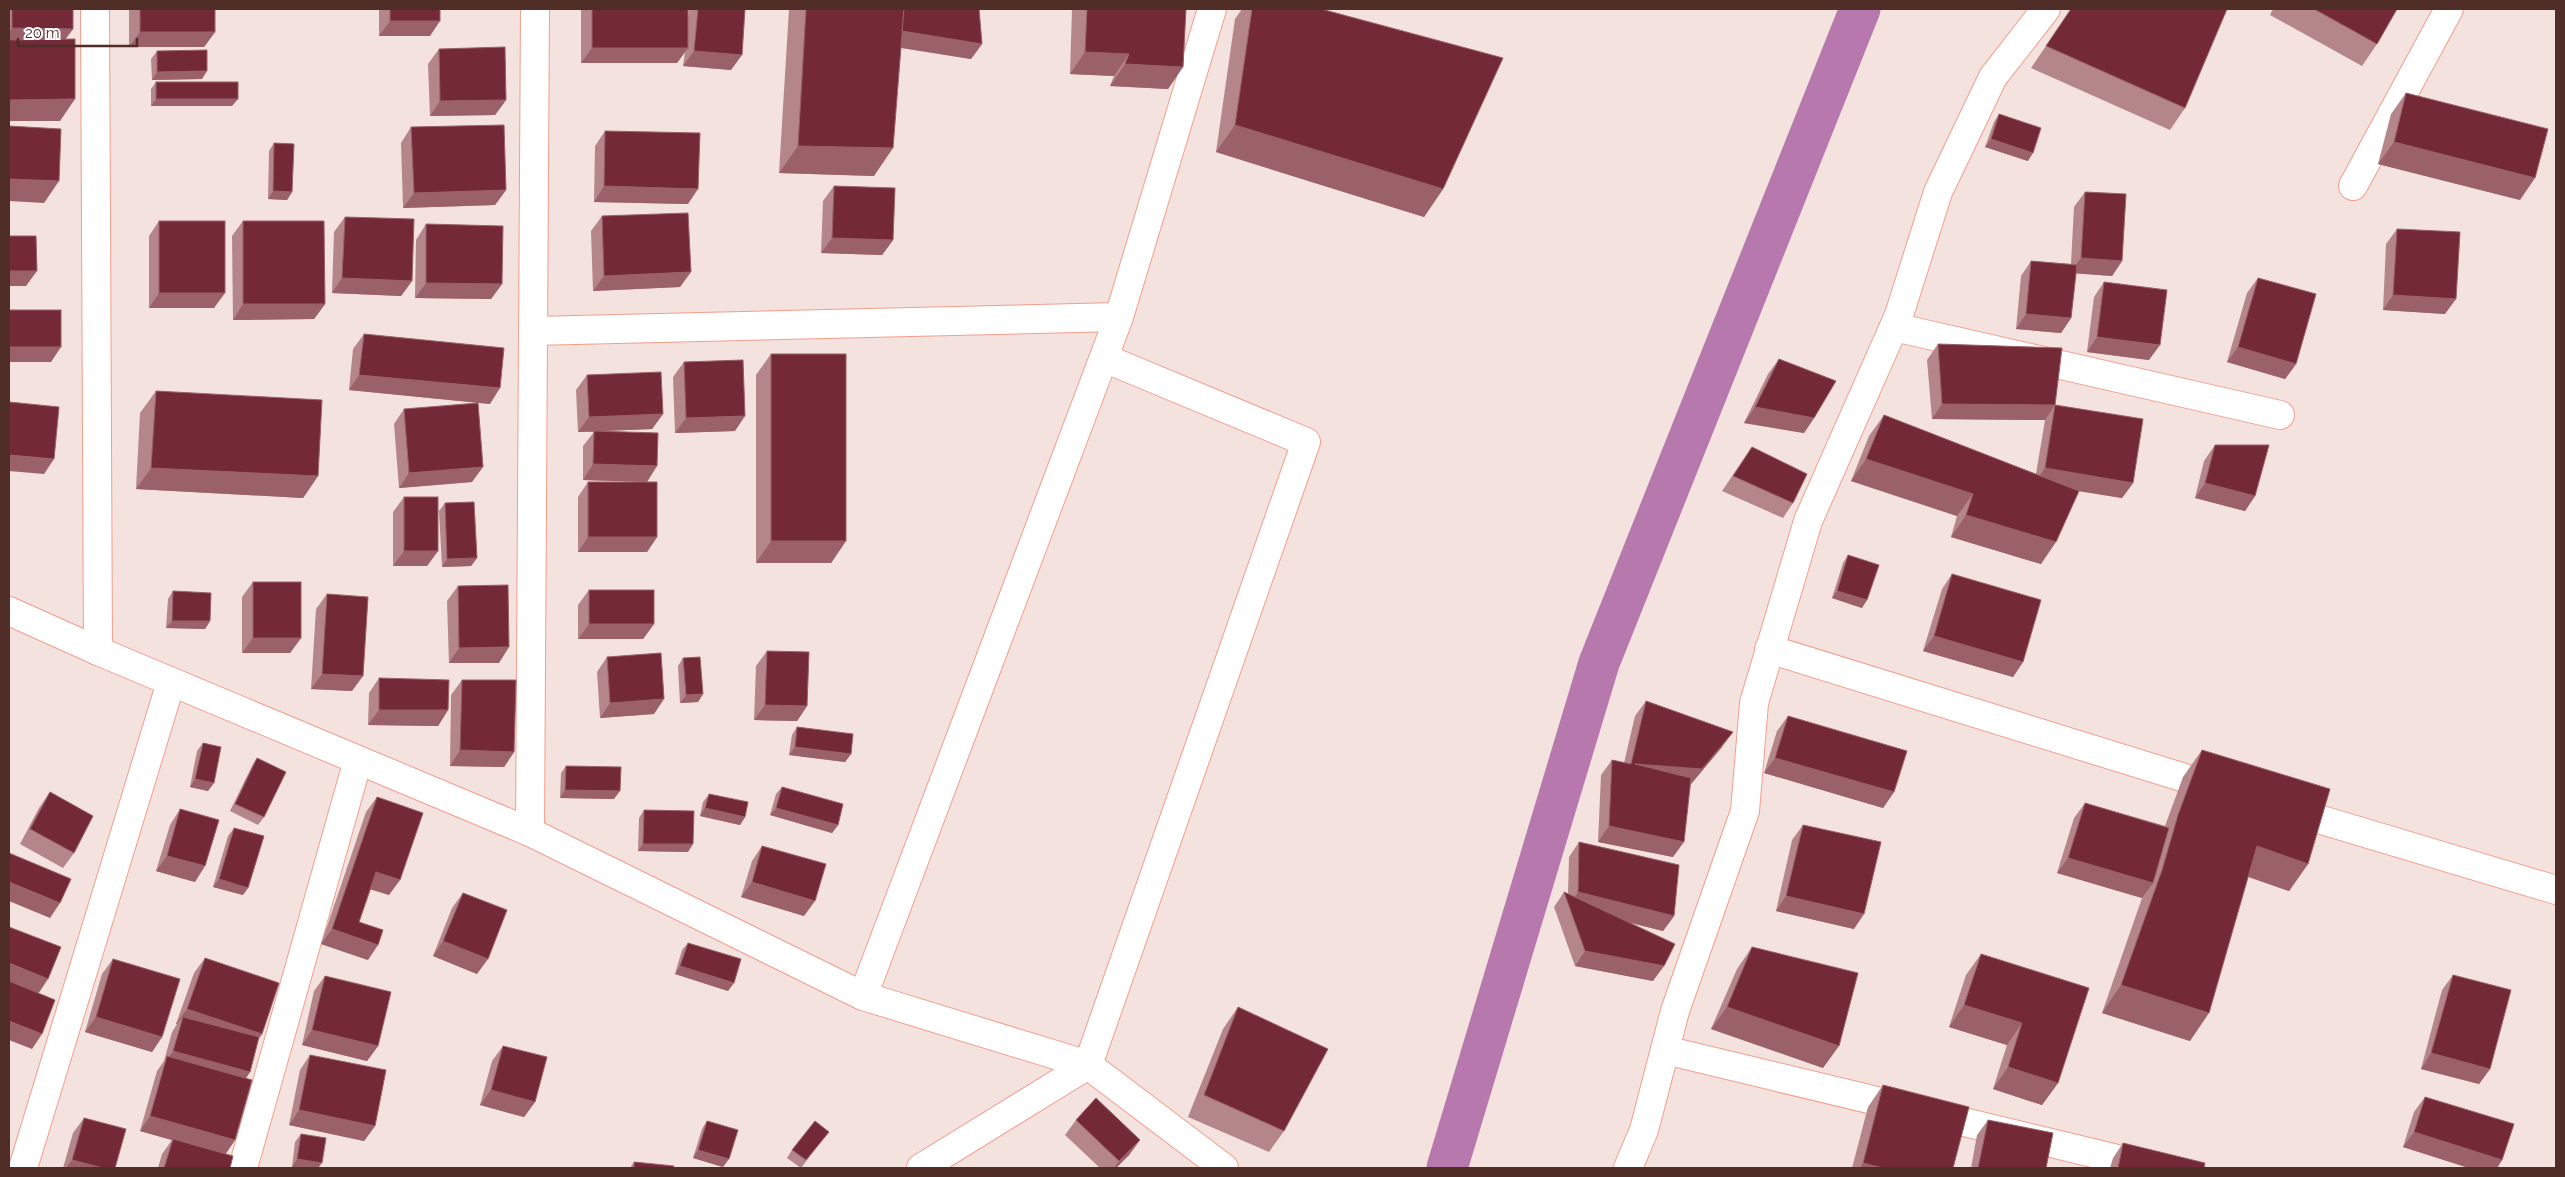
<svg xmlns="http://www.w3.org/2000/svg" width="2565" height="1177" font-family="Raleway,sans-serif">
<rect width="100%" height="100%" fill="#f4e2de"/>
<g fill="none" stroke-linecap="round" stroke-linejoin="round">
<!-- canal -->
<polyline stroke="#b779ad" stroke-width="41" points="1447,1168 1599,663 1860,9"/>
<defs>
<g id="street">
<polyline points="95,9 98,651"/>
<polyline points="2353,186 2449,9"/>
<polyline points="1894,327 2280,415"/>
<polyline points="533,331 1119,317"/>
<polyline points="1104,358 1306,442 1088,1065 1224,1168"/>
<polyline points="9,611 98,651 530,832 863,996 1088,1065 921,1168"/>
<polyline points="1769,649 2217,788"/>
<polyline points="2285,809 2556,890"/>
<polyline points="530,832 535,9"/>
<polyline points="863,996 1119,317 1212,9"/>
<polyline points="1665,1050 2155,1168"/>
<polyline points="23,1168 171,682"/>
<polyline points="243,1168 358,760"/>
<polyline points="1628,1168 1644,1130 1675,1011 1745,811 1754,703 1808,521 1899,315 1938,192 1993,77 2046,9"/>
</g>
</defs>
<!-- street casing -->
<use href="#street" stroke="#f29e8c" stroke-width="30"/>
<!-- street -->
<use href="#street" stroke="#fff" stroke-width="28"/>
</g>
<!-- wall -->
<g fill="#b4868a">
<polygon points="9,9 73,9 73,29 65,39 60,121 9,121"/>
<polygon points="129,9 215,9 215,32 204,47 129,47"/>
<polygon points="379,9 440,9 430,36 379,36"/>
<polygon points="581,9 688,9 688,18 689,9 745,9 731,70 683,66 685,52 677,63 581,63"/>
<polygon points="789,9 979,9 982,44 971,59 901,48 874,176 779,173"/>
<polygon points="1072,9 1186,9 1183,67 1168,89 1110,86 1114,76 1070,74"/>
<polygon points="1242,9 1321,9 1443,189 1424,217 1216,152 1235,19"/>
<polygon points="2071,9 2227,9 2185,108 2170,130 2031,68"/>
<polygon points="2273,9 2397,9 2377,44 2362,66 2270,15"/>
<polygon points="439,49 506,100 495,115 430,116 428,64"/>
<polygon points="157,51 202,79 152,80 151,59"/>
<polygon points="156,82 232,106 151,106 151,89"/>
<polygon points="2406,93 2520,200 2378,164 2391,114"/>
<polygon points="1999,114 2028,161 1985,147 1994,122"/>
<polygon points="411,127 506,190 495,205 403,208 401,143"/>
<polygon points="605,131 688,204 594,202 595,146"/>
<polygon points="274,143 292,192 287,200 268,199 269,151"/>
<polygon points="834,186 893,240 882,255 821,253 823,201"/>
<polygon points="2085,192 2122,261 2112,276 2076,273 2071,318 2061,333 2016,329 2021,276 2031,261 2071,264 2074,207"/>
<polygon points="602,216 680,287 593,291 591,231"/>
<polygon points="345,217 412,281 401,296 332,293 334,232"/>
<polygon points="159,221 214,308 149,308 149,236"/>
<polygon points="243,221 325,304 314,319 233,320 232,236"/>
<polygon points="426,224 502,284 491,299 415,298 416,240"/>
<polygon points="2397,229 2445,314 2383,310 2386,244"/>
<polygon points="2258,278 2296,364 2285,379 2227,362 2247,293"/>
<polygon points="2104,282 2149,360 2087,352 2094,297"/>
<polygon points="364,334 490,404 349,390 353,349"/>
<polygon points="1938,344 2055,405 2133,483 2122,498 2079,491 2041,564 1951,537 1957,516 1851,481 1869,436 1884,415 2036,474 2045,420 1932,419 1927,360"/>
<polygon points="771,354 846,541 831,563 756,563 756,375"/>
<polygon points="1779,359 1814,418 1804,433 1744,423 1768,374"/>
<polygon points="684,362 735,431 675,433 673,377"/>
<polygon points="587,375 663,414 652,429 603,431 647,482 583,480 583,446 594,432 578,432 576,390"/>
<polygon points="156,391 318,476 303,498 136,489 140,413"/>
<polygon points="404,409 472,482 399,488 394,424"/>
<polygon points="2215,445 2255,496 2245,511 2195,498 2204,461"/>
<polygon points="1752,447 1793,503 1783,518 1722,491"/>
<polygon points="588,482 657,537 647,552 578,552 578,497"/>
<polygon points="404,497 438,551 427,566 393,566 393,512"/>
<polygon points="445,503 477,558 471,566 442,567 439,511"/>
<polygon points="1848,555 1862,608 1832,598 1843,563"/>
<polygon points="1952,574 2023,662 2013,677 1923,651 1942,589"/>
<polygon points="253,582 301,638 290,653 242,653 242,597"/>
<polygon points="458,586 499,663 449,663 447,601"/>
<polygon points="589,590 654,624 643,639 578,639 578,605"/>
<polygon points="173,591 210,621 205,629 166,628 168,599"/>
<polygon points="327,594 352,691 311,689 316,609"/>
<polygon points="767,651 807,706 797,721 754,720 756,666"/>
<polygon points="607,657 654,714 600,718 597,672"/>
<polygon points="683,658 703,694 698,702 680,703 678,666"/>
<polygon points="379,678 448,710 438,726 368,725 369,693"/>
<polygon points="462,680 514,752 504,767 450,766 451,695"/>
<polygon points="1646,701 1722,747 1691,784 1673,857 1598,842 1601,775 1612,760 1624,763 1635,716"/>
<polygon points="1788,716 1894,792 1883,808 1764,773 1777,731"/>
<polygon points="797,727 851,754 845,762 789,755 792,735"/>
<polygon points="203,743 208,791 190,787 197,751"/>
<polygon points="2202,750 2308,864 2289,891 2248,877 2190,1041 2102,1013 2142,898 2057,873 2074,818 2085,803 2165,826 2183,777"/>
<polygon points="257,758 264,817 258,825 230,811 252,766"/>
<polygon points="566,766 614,799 560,798 561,773"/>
<polygon points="782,787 838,825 832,833 770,815 776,794"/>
<polygon points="50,792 74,853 63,868 20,844 39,808"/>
<polygon points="709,794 745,817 740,825 700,816 703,802"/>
<polygon points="377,797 389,895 371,889 359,922 368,960 321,944 366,812"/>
<polygon points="180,809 195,882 156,871 170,825"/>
<polygon points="644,810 688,852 638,851 639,818"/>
<polygon points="1803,825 1854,929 1776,911 1792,840"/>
<polygon points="234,828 243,895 213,887 228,836"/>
<polygon points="1579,842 1674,916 1663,931 1629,922 1653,981 1575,966 1554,907 1564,892 1568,894 1569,857"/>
<polygon points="762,846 804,916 741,897 752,861"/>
<polygon points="463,893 477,974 433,956 452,908"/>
<polygon points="688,943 728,991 675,974 682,950"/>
<polygon points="1752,947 1823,1068 1711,1029 1737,969"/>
<polygon points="1981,954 2058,1083 2042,1105 1993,1089 2007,1045 1949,1027 1966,975"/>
<polygon points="205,958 262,1034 259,1038 250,1072 246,1078 235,1140 225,1154 230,1168 158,1168 162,1154 172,1140 140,1131 157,1071 164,1061 172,1032 177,1024 176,1024 194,973"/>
<polygon points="113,959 162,1037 152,1052 85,1032 102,974"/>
<polygon points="2453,975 2490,1069 2479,1084 2421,1069 2442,990"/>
<polygon points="325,976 378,1046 367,1061 302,1045 314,991"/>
<polygon points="1238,1007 1284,1131 1269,1152 1188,1117 1223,1029"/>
<polygon points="503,1046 535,1102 524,1117 480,1105 492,1061"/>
<polygon points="310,1055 375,1126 364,1141 289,1125 300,1070"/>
<polygon points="1883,1085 1953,1168 1852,1168 1868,1107"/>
<polygon points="2425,1097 2502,1160 2497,1168 2469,1168 2403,1147 2414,1112"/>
<polygon points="84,1118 115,1168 63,1168 73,1133"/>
<polygon points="1076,1120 1140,1140 1129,1155 1116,1168 1100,1168 1065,1135"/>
<polygon points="1988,1120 2046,1168 1971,1168 1977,1135"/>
<polygon points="707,1121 723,1167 693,1158 702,1129"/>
<polygon points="301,1134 318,1168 300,1168 292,1167 295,1142"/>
<polygon points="823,1139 801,1168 787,1158 792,1150"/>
<polygon points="2123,1143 2204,1168 2110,1168 2113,1158"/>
<polygon points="634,1162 673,1168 630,1168"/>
</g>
<!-- shaded-wall -->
<g fill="#9a6168">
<polygon points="390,21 440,21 430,36 379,36"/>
<polygon points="12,28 73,29 62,44 9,43 9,32"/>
<polygon points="895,30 982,44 971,59 884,45"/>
<polygon points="140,32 215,32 204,47 129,47"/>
<polygon points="592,48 688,48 677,63 581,63"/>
<polygon points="694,51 742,55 731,70 683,66"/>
<polygon points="1085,52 1129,54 1114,76 1070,74"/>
<polygon points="1125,64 1183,67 1168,89 1110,86"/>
<polygon points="207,71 202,79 152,80 157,72"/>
<polygon points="75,99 60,121 9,121 9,100"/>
<polygon points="156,99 238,99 232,106 151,106"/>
<polygon points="506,100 495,115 430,116 440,101"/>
<polygon points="1235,125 1443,189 1424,217 1216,152"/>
<polygon points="1991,139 2033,153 2028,161 1985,147"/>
<polygon points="2394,142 2535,178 2520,200 2378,164"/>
<polygon points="798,146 893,148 874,176 779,173"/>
<polygon points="9,179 59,181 44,203 9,201"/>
<polygon points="604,186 698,189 688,204 594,202"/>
<polygon points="506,190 495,205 403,208 414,193"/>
<polygon points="273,191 292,192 287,200 268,199"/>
<polygon points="832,238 893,240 882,255 821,253"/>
<polygon points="2081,258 2122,261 2112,276 2070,273"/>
<polygon points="9,271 37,271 26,286 9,286"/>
<polygon points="691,272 680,287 593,291 604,276"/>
<polygon points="342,278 412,281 401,296 332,293"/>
<polygon points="426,283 502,284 491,299 415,298"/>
<polygon points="159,293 225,293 214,308 149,308"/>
<polygon points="2393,295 2456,299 2445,314 2383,310"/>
<polygon points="243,304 325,304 314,319 233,320"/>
<polygon points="2026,314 2071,318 2061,333 2016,329"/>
<polygon points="2097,337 2160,345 2149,360 2087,352"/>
<polygon points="9,347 61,347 51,362 9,362"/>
<polygon points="2238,347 2296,364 2285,379 2227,362"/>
<polygon points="359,375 500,388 490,404 349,390"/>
<polygon points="1942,404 2055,405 2045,420 1932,419"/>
<polygon points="1755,407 1814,418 1804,433 1744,423"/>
<polygon points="663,414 652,429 578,432 589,417"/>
<polygon points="745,416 735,431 675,433 686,418"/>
<polygon points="9,455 54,459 44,474 9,471"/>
<polygon points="1866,459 1973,494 1957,516 1851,481"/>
<polygon points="593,464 657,466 647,482 583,480"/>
<polygon points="483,467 472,482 399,488 409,473"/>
<polygon points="151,468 318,476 303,498 136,489"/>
<polygon points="2045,468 2133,483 2122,498 2034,484"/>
<polygon points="2205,483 2255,496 2245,511 2195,498"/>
<polygon points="1966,515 2056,542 2041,564 1951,537"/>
<polygon points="588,537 657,537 647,552 578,552"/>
<polygon points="771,541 846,541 831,563 756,563"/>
<polygon points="404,551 438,551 427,566 393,566"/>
<polygon points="477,558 471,566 442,567 447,559"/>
<polygon points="1837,591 1867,600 1862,608 1832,598"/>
<polygon points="172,621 210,621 205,629 166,628"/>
<polygon points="589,624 654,624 643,639 578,639"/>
<polygon points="1934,636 2023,662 2013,677 1923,651"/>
<polygon points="253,638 301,638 290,653 242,653"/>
<polygon points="509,647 499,663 449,663 459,648"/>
<polygon points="322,674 363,676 352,691 311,689"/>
<polygon points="703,694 698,702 680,703 686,695"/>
<polygon points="664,699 654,714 600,718 610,703"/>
<polygon points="765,705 807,706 797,721 754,720"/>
<polygon points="379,710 448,710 438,726 368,725"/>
<polygon points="1733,732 1722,747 1691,784 1635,764"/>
<polygon points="795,747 851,754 845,762 789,755"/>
<polygon points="460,750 514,752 504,767 450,766"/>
<polygon points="1775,758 1894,792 1883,808 1764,773"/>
<polygon points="195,779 214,783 208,791 190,787"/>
<polygon points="565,790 620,791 614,799 560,798"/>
<polygon points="705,808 745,817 740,825 700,816"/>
<polygon points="776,808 838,825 832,833 770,815"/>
<polygon points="1609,826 1684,842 1673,857 1598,842"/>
<polygon points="643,844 693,844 688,852 638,851"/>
<polygon points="2257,846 2308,864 2289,891 2238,873"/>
<polygon points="167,856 205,866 195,882 156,871"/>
<polygon points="2068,858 2153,883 2142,898 2057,873"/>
<polygon points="376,872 400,880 389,895 366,888"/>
<polygon points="219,879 248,888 243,895 213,887"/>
<polygon points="9,882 60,903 50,918 9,901"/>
<polygon points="752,882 815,901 804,916 741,897"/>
<polygon points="1578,892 1674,916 1663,931 1570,908 1569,905"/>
<polygon points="1786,896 1864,914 1854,929 1776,911"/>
<polygon points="332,929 378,945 368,960 321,944"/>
<polygon points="443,941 488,959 477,974 433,956"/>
<polygon points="1585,951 1664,966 1653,981 1575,966"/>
<polygon points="9,963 48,979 38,994 9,982"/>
<polygon points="680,966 734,983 728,991 675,974"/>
<polygon points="2121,985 2209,1013 2190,1041 2102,1013"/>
<polygon points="1964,1005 2022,1023 2007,1045 1949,1027"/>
<polygon points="1727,1007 1839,1046 1823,1068 1711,1029"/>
<polygon points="187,1009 262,1034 251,1049 183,1017 177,1024 176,1024"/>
<polygon points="96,1017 162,1037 152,1052 85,1032"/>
<polygon points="9,1021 42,1034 32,1049 9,1040"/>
<polygon points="312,1030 378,1046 367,1061 302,1045"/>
<polygon points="173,1051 250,1072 240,1087 166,1062"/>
<polygon points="2431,1053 2490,1069 2479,1084 2421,1069"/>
<polygon points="2008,1067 2058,1083 2042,1105 1993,1089"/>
<polygon points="491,1090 535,1102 524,1117 480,1105"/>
<polygon points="299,1110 375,1126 364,1141 289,1125"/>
<polygon points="150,1116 235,1140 225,1155 140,1131"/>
<polygon points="2414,1132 2502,1160 2497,1168 2469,1168 2403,1147"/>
<polygon points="1140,1140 1129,1155 1116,1168 1114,1168 1119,1161"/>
<polygon points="698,1150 729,1159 723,1167 693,1158"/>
<polygon points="297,1159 322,1163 318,1168 300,1168 292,1167"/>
<polygon points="72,1160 103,1168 66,1168"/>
<polygon points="1863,1163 1883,1168 1860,1168"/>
</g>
<!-- building -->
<g fill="#732a36" stroke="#9a6168">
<polygon points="12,9 73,9 73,29 12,28"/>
<rect x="140" y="9" width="75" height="23"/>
<rect x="390" y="9" width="50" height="12"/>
<rect x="592" y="9" width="96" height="39"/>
<polygon points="698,9 745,9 742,55 694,51"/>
<polygon points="806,9 904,9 893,148 798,146"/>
<polygon points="904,9 979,9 982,44 902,31"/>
<polygon points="1087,9 1186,9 1183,67 1125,64 1129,54 1085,52"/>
<polygon points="1252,9 1321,9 1503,58 1443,189 1235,125"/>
<polygon points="2071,9 2227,9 2185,108 2046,46"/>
<polygon points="2314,9 2397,9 2377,44"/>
<polygon points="75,39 75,99 9,100 9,40"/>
<polygon points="505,47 506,100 440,101 439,49"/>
<polygon points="207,50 207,71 157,72 157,51"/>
<rect x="156" y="82" width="82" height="17"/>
<polygon points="2406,93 2548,129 2535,178 2394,142"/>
<polygon points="1999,114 2041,128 2033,153 1991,139"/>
<polygon points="504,125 506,190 414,193 411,127"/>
<polygon points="9,126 61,129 59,181 9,179"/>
<polygon points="605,131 700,133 698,189 604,186"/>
<polygon points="274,143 294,144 292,192 273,191"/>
<polygon points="834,186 895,188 893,240 832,238"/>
<polygon points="2085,192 2126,194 2122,261 2081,258"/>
<polygon points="688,213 691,272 604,276 602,216"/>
<polygon points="345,217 414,219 412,281 342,278"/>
<rect x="159" y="221" width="66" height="72"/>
<polygon points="243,221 324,221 325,304 243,304"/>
<polygon points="426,224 503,226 502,284 426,283"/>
<polygon points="2397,229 2460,232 2456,299 2393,295"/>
<polygon points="9,236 36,236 37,271 9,271"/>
<polygon points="2031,261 2077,265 2071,318 2026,314"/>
<polygon points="2258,278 2316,294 2296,364 2238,347"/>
<polygon points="2104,282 2167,290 2160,345 2097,337"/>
<rect x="9" y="310" width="52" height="37"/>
<polygon points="364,334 504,348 500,388 359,375"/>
<polygon points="1938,344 2062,348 2055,405 1942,404"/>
<rect x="771" y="354" width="75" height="187"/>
<polygon points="1779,359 1836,381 1814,418 1755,407"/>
<polygon points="743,360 745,416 686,418 684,362"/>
<polygon points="661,372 663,414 589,417 587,375"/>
<polygon points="156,391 322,400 318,476 151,468"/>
<polygon points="9,402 59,407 54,459 9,455"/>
<polygon points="478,403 483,467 409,473 404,409"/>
<polygon points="2055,405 2143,419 2133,483 2045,468"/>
<polygon points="1884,415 2079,491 2056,542 1966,515 1973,494 1866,459"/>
<polygon points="594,431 658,433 657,466 593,464"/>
<polygon points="2215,445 2269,445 2255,496 2205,483"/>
<polygon points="1752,447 1807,474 1793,503 1733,476"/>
<rect x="588" y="482" width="69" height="55"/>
<rect x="404" y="497" width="34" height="54"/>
<polygon points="474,502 477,558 447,559 445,503"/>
<polygon points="1848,555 1879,565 1867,600 1837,591"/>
<polygon points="1952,574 2041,600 2023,662 1934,636"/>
<rect x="253" y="582" width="48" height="56"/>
<polygon points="508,585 509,647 459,648 458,586"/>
<rect x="589" y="590" width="65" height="34"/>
<polygon points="173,591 211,593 210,621 172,621"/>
<polygon points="327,594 368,597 363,676 322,674"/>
<polygon points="767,651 809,652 807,706 765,705"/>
<polygon points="661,653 664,699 610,703 607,657"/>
<polygon points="700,657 703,694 686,695 683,658"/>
<polygon points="379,678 449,680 448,710 379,710"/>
<polygon points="462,680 516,680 514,752 460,750"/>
<polygon points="1646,701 1733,732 1702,769 1635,764 1691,778 1684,842 1609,826 1612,760 1631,764"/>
<polygon points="1788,716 1907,751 1894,792 1775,758"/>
<polygon points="797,727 853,734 851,754 795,747"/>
<polygon points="203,743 221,747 214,783 195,779"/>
<polygon points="2202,750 2330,789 2308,864 2257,846 2209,1013 2121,985 2162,870 2178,815"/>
<polygon points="257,758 286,772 264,817 235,804"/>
<polygon points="566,766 621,767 620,791 565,790"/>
<polygon points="782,787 843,804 838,825 776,808"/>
<polygon points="50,792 93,816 74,853 30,829"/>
<polygon points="709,794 748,802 745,817 705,808"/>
<polygon points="377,797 423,813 400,880 376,872 359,922 383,930 378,945 332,929"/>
<polygon points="2085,803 2169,828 2153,883 2068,858"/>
<polygon points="180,809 219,820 205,866 167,856"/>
<polygon points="644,810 694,811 693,844 643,844"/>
<polygon points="1803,825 1881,842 1864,914 1786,896"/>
<polygon points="234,828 264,836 248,888 219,879"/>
<polygon points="1579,842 1679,865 1674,916 1578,892"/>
<polygon points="762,846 826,864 815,901 752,882"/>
<polygon points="9,853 71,879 60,903 9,882"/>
<polygon points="1564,892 1675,944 1664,966 1585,951"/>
<polygon points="463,893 507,910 488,959 443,941"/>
<polygon points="9,927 61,947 48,979 9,963"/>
<polygon points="688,943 741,959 734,983 680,966"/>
<polygon points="1752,947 1858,973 1839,1046 1727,1007"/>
<polygon points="1981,954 2089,988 2058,1083 2008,1067 2022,1023 1964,1005"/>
<polygon points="205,958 279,983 262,1034 187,1009"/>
<polygon points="113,959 180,979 162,1037 96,1017"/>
<polygon points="2453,975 2511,990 2490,1069 2431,1053"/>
<polygon points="325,976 391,992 378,1046 312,1030"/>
<polygon points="9,981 55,1000 42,1034 9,1021"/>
<polygon points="1238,1007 1328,1049 1284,1131 1204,1095"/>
<polygon points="183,1017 259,1037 250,1072 173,1051"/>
<polygon points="503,1046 547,1057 535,1102 491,1090"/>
<polygon points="310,1055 386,1070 375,1126 299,1110"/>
<polygon points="167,1056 252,1080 235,1140 150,1116"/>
<polygon points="1883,1085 1969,1107 1953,1168 1883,1168 1863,1163"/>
<polygon points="2425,1097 2514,1124 2502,1160 2414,1132"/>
<polygon points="1096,1098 1140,1140 1119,1161 1076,1120"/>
<polygon points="84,1118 126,1129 115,1168 103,1168 72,1160"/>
<polygon points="1988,1120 2053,1133 2046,1168 1978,1168"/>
<polygon points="707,1121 738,1130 729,1159 698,1150"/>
<polygon points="815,1121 829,1132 806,1160 792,1150"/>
<polygon points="301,1134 326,1138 322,1163 297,1159"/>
<polygon points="173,1139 233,1156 230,1168 164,1168"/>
<polygon points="2123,1143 2205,1163 2204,1168 2118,1168"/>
<polygon points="634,1162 674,1166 673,1168 634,1168"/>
</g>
<!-- border -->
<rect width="2565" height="1177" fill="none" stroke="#502e27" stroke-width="20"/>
<!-- scale -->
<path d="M18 38v8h119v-8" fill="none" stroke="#502e27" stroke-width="2.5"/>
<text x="25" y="38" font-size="15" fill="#502e27" stroke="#ffffff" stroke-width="4" paint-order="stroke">20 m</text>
</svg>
